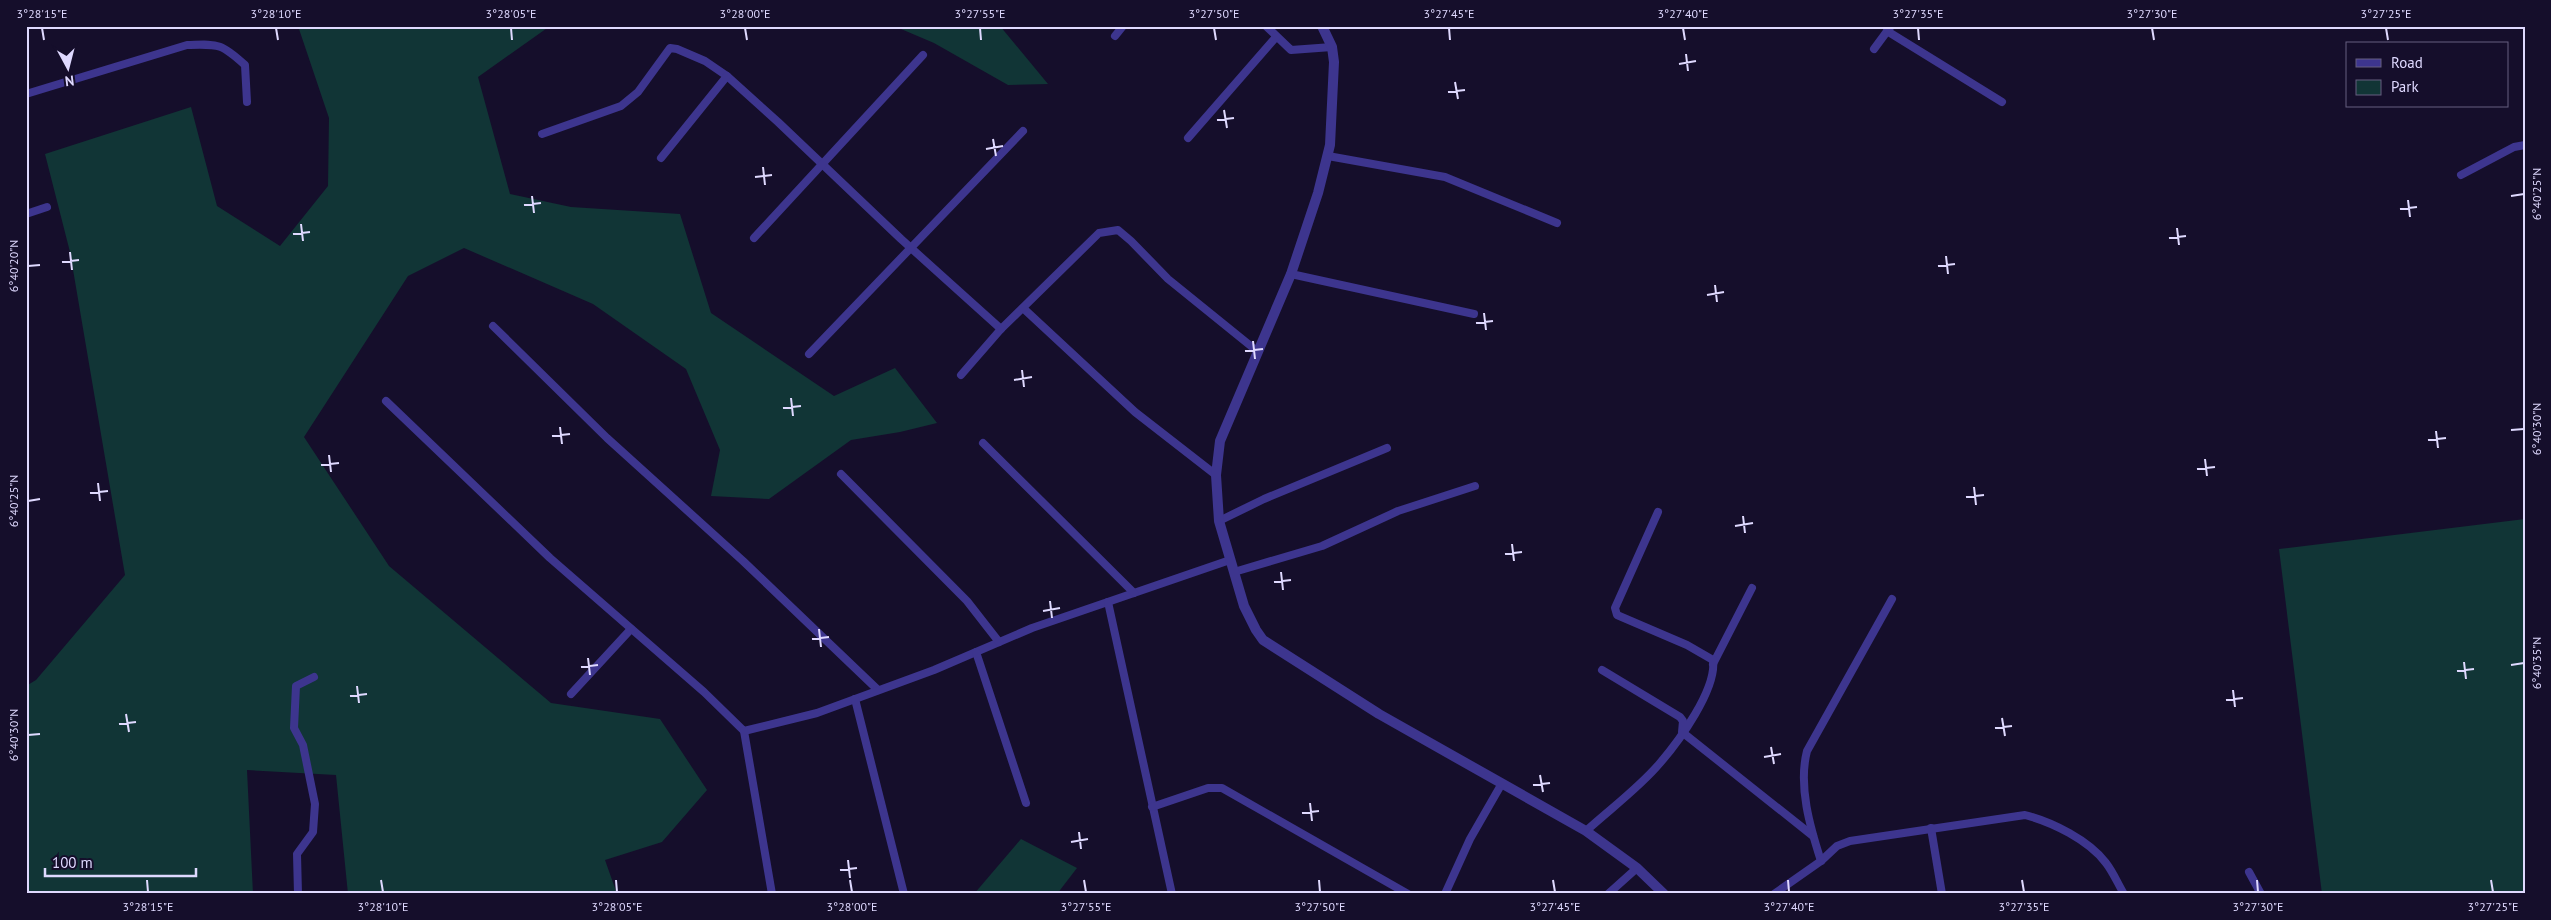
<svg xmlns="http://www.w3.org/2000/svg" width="2551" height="920" font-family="'PT Sans',sans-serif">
<rect width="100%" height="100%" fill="#150e2b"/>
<!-- green -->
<g fill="#113536">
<polygon points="298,26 550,26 478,77 510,194 571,207 680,214 711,313 834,396 895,368 937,423 900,432 851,440 769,499 711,496 720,450 686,369 593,304 464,248 408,276 304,437 389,566 551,703 660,719 707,790 662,842 605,860 617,894 348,894 336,775 247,770 253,894 26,894 26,686 36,680 125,575 70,252 45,154 191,107 217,206 280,246 328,186 329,118"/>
<polygon points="894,26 1000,26 1048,84 1008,85 934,43"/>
<polygon points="2525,519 2525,894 2322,894 2279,549"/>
<polygon points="1021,839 1077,868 1057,894 974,894"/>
</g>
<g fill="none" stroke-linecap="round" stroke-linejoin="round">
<!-- minor -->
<g stroke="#3d358e" stroke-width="8">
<polyline points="1266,26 1291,50 1332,47"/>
<polyline points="1887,31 2002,102"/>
<polyline points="1115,36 1123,26"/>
<polyline points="1874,49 1891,26"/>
<path d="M26 94 187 45C219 44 221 43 245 65L247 102"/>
<polyline points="542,134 621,106 638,92 670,48 677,49 705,61 727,76 778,122 901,239 1001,329"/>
<polyline points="1188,138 1276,37"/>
<polyline points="1328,156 1445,177 1557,223"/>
<polyline points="661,158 727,76"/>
<polyline points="2461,175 2514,147 2525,145"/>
<polyline points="26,214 47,207"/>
<polyline points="754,238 923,55"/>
<polyline points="1291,274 1474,314"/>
<polyline points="1023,308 1135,412 1216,475"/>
<polyline points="493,326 607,438 743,561 878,690"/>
<polyline points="809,354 1023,131"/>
<polyline points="961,375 1001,329 1099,233 1118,230 1131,241 1168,279 1257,351"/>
<polyline points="386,401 550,558 704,692 744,731 817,713 934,670 1032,628 1230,560"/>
<polyline points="983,443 1134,593"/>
<polyline points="841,474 967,601 999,642"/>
<polyline points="1219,521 1264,499 1387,448"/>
<polyline points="1234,572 1322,546 1398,511 1475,486"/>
<polyline points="1108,602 1172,894"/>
<polyline points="976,652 1026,803"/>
<polyline points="1713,664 1752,588"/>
<polyline points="1602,670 1680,717 1683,721 1682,732 1813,836"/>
<polyline points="571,694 631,629"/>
<polyline points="855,699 904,894"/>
<polyline points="744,731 772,894"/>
<polyline points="1152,807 1208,788 1222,788 1408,894"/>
<polyline points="1931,828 1942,894"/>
<path d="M1586 831C1610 809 1639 788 1660 763 1679 741 1717 689 1713 660L1687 645 1617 615 1615 608 1658 512"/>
<path d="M1821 861C1810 827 1798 786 1807 751L1892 599"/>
<polyline points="2249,872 2261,894"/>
<polyline points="298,894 297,854 313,832 315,804 303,745 294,728 296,686 314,677"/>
<polyline points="1445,894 1470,839 1501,785"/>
<polyline points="1608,894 1637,868"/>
<path d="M1774 894 1821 861 1837 846 1850 841 2025 815C2052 822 2089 840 2106 863 2113 872 2118 884 2124 894"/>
</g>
<!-- tertiary -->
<polyline stroke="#3d358e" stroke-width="10" points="1322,26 1332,47 1334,62 1330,145 1318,193 1291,274 1220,441 1216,475 1219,521 1244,606 1256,630 1263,640 1379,714 1586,831 1637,868 1664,894"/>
</g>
<!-- ticks -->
<path fill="none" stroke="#dfd9ff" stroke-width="2" d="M42 28 44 40M276 28 278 40M511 28 512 40M745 28 747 40M980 28 981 40M1214 28 1216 40M1449 28 1450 40M1683 28 1685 40M1918 28 1919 40M2152 28 2154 40M2386 28 2388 40M1686 54 1688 71M1679 64 1696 61M1455 82 1458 99M1448 92 1465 90M1224 110 1227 128M1217 120 1234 118M993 139 996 156M986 149 1003 146M763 167 765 185M755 177 772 175M532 196 534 213M2511 196 2524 194M2408 200 2410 217M524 205 541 203M2400 209 2417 207M301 224 303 241M2177 228 2179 245M293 234 310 232M2169 238 2186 236M70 252 72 270M1946 256 1948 274M62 262 79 260M28 266 40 265M1938 266 1955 264M1715 285 1717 302M1707 295 1724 292M1484 313 1486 330M1476 323 1493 321M1253 341 1255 359M1245 351 1263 349M1022 370 1024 387M1014 380 1032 377M791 398 793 416M783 408 801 406M560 427 562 444M2511 430 2524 429M2436 431 2438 448M552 436 570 434M2428 440 2446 438M329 455 331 472M2205 459 2207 476M321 465 339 463M2197 469 2215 467M98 483 100 501M1974 487 1976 505M90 493 108 491M1966 497 1984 495M28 501 40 499M1743 516 1745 533M1735 526 1753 523M1512 544 1514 561M1505 554 1522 552M1281 572 1283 590M1274 582 1291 580M1050 601 1052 618M1043 611 1060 608M819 629 821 647M812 639 829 637M588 658 590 675M2464 662 2466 679M2511 665 2524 663M581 667 598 665M2457 671 2474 669M357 686 359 703M2233 690 2235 707M350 696 367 694M2226 700 2243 698M126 714 129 732M2002 718 2005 736M119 724 136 722M1995 728 2012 726M28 735 40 734M1771 747 1774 764M1764 757 1781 754M1540 775 1543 792M1533 785 1550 783M1310 803 1312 821M1302 813 1319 811M1079 832 1081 849M1071 842 1088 839M848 860 850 878M840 870 857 868M147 880 148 892M381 880 383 892M616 880 617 892M850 880 852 892M1084 880 1086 892M1319 880 1320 892M1553 880 1555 892M1788 880 1789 892M2022 880 2024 892M2257 880 2258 892M2491 880 2493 892"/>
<!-- border -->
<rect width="2551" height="920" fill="none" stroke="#150e2b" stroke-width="55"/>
<!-- legend -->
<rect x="2346" y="42" width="162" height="65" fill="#150e2b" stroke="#665f80"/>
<rect x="2356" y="59" width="25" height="8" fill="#3d358e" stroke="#665f80"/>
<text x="2391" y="68" font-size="15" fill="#dfd9ff">Road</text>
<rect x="2356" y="80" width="25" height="15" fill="#113536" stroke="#665f80"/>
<text x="2391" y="92" font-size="15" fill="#dfd9ff">Park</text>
<!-- north arrow -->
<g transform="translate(68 68) rotate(173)" stroke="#150e2b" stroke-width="4" paint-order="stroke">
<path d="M0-4L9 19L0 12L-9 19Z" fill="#dfd9ff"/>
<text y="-8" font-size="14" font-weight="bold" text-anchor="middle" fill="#dfd9ff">N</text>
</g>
<!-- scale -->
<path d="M45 868v8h151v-8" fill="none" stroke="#dfd9ff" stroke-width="2.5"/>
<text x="52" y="868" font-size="15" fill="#dfd9ff" stroke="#150e2b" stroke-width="4" paint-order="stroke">100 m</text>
<rect x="28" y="28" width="2496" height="864" fill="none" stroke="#dfd9ff" stroke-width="2"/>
<g font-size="12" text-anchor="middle" fill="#dfd9ff">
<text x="42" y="18">3°28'15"E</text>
<text x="276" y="18">3°28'10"E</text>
<text x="511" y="18">3°28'05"E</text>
<text x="745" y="18">3°28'00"E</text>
<text x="980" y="18">3°27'55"E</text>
<text x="1214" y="18">3°27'50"E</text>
<text x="1449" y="18">3°27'45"E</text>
<text x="1683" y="18">3°27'40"E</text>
<text x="1918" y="18">3°27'35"E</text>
<text x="2152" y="18">3°27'30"E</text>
<text x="2386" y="18">3°27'25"E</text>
<text transform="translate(2537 194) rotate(-90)" y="4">6°40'25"N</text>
<text transform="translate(14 266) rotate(-90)" y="4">6°40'20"N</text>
<text transform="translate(2537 429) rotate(-90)" y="4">6°40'30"N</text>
<text transform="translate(14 501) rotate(-90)" y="4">6°40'25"N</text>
<text transform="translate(2537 663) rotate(-90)" y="4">6°40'35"N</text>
<text transform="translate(14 735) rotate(-90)" y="4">6°40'30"N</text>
<text x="148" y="911">3°28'15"E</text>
<text x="383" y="911">3°28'10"E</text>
<text x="617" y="911">3°28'05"E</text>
<text x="852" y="911">3°28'00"E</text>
<text x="1086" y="911">3°27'55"E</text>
<text x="1320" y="911">3°27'50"E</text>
<text x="1555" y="911">3°27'45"E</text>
<text x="1789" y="911">3°27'40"E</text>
<text x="2024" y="911">3°27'35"E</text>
<text x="2258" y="911">3°27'30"E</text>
<text x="2493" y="911">3°27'25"E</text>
</g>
</svg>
